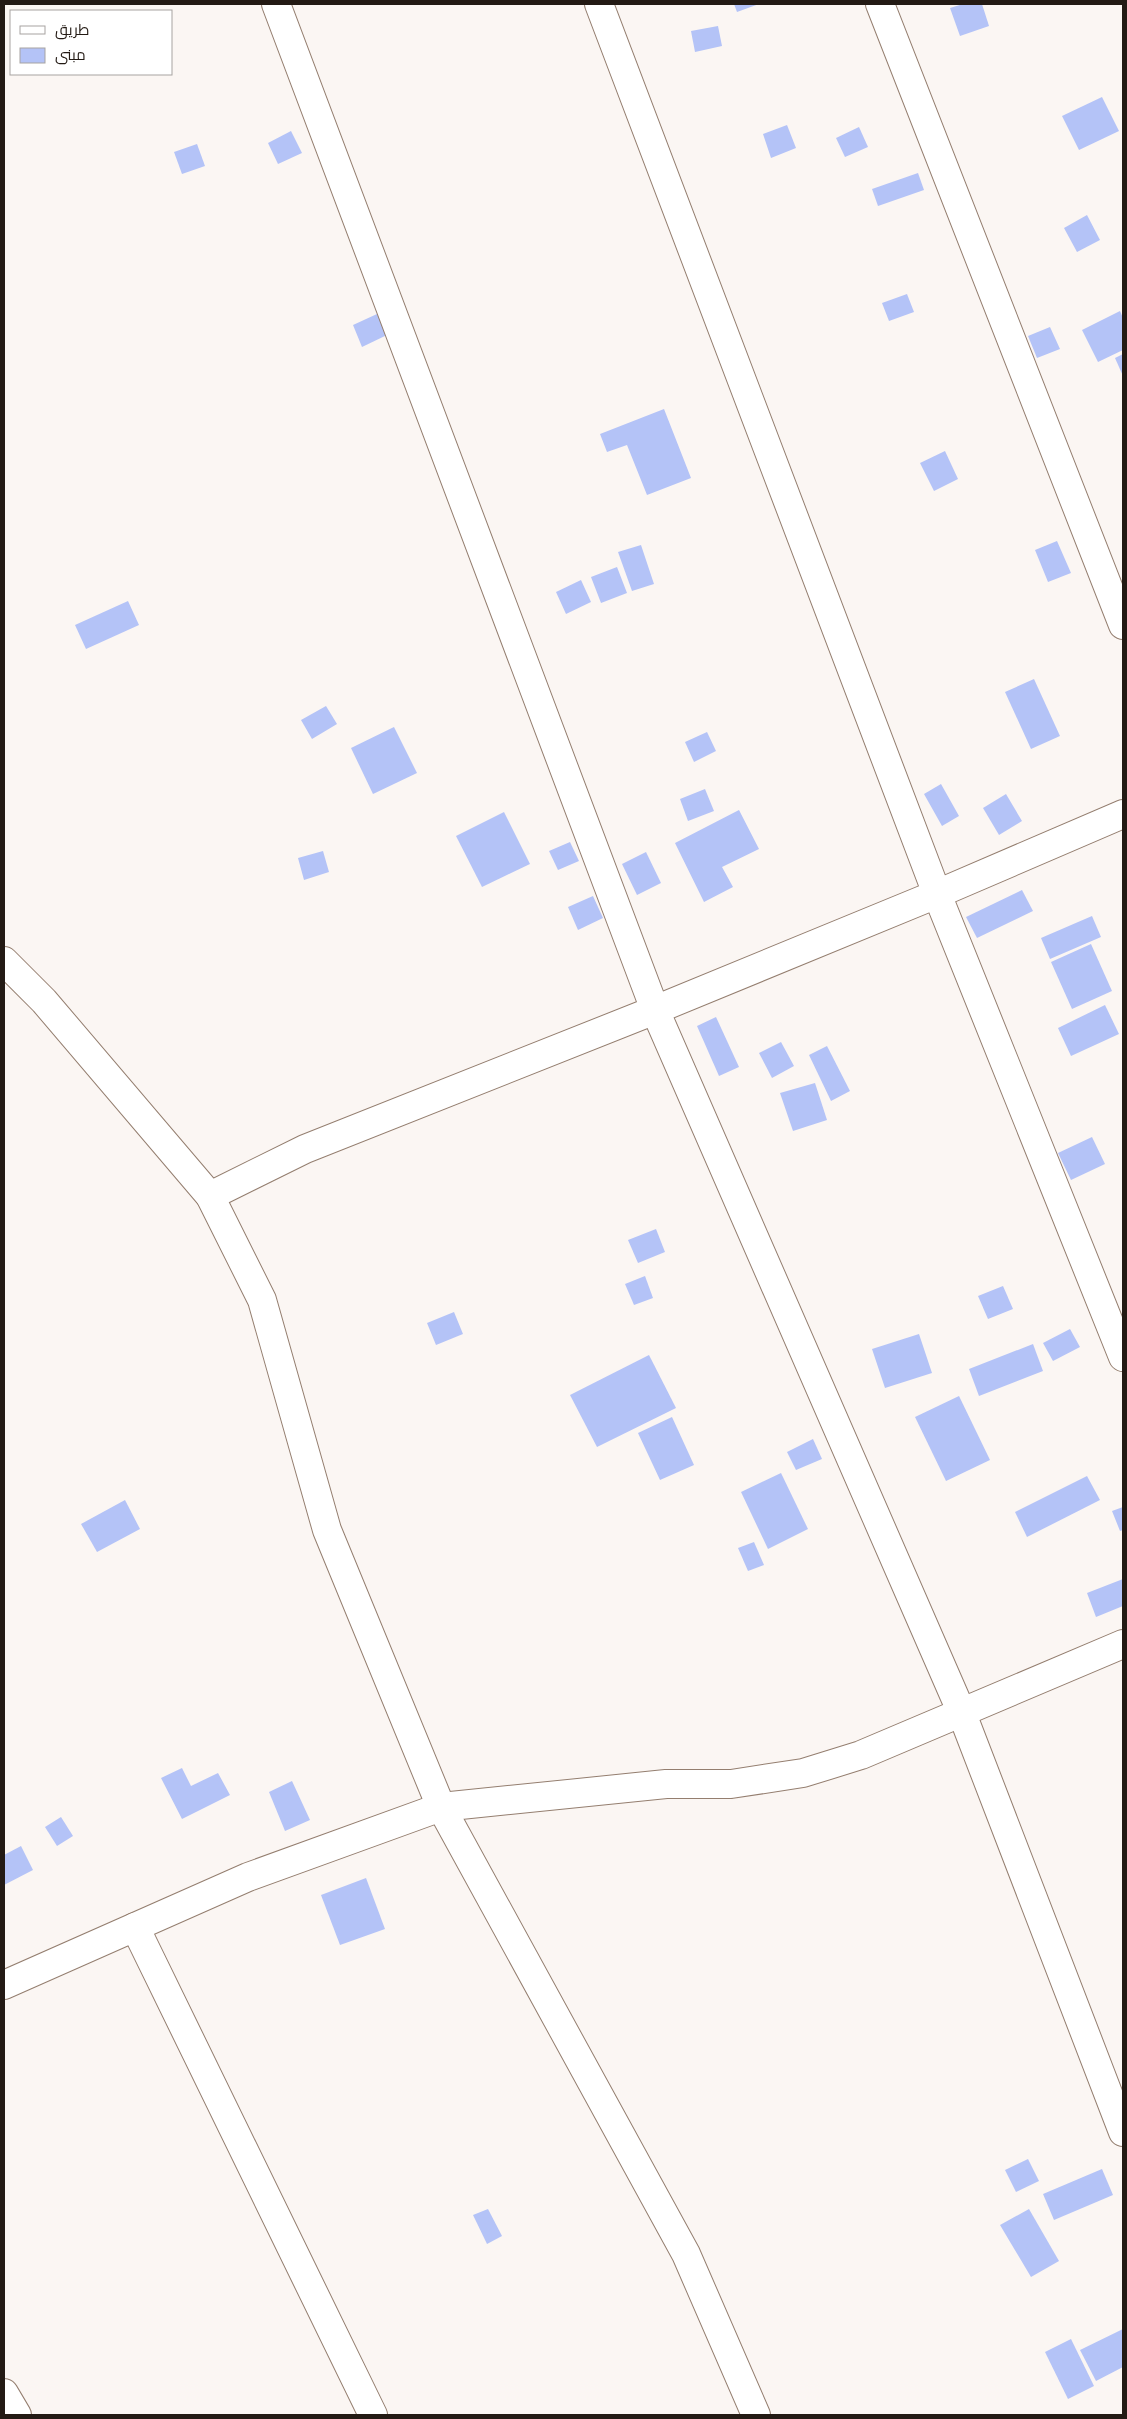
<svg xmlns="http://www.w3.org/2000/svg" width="1127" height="2419" font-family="Inter,Cairo,sans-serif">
<rect width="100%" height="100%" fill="#fbf6f3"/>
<!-- building -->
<g fill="#b4c3f7">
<polygon points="734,4 759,4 737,12"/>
<polygon points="963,4 982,4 989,26 960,36 950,8"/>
<polygon points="718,26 722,46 695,52 691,31"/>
<polygon points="1102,97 1119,131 1079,150 1062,116"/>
<polygon points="787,125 796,148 771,158 763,134"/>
<polygon points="859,127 868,147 845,157 836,138"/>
<polygon points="291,131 302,153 278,164 268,143"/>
<polygon points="197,144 205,166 182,174 174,152"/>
<polygon points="918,173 924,190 878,206 872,189"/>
<polygon points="1087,215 1100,240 1077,252 1064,228"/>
<polygon points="907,294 914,312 889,321 882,303"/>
<polygon points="1120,311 1123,318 1123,350 1098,362 1082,330"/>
<polygon points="377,314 387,335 362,347 353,325"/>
<polygon points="1050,327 1060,349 1037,358 1028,336"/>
<polygon points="1123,354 1123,376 1115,358"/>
<polygon points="664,409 691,478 647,495 627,445 607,452 600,434"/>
<polygon points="945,451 958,479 934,491 920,463"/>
<polygon points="1057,541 1071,573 1048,582 1035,550"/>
<polygon points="641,545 654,584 632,591 618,552"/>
<polygon points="617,567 627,593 601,603 591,577"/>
<polygon points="581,580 591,602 566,614 556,592"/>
<polygon points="128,601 139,625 86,649 75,625"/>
<polygon points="1034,679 1060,736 1031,749 1005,692"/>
<polygon points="326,706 337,724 312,739 301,720"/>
<polygon points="394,727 417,773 373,794 351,748"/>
<polygon points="707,732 716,751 694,762 685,742"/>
<polygon points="941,784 959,816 942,826 924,794"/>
<polygon points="705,789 714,811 688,821 680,799"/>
<polygon points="1006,794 1022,821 999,835 983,808"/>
<polygon points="739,810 759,849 722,867 733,887 704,902 675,843"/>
<polygon points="504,812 530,864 482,887 456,836"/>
<polygon points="570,842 579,861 558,870 549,851"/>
<polygon points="323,851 329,872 304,880 298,858"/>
<polygon points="646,852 661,883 637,895 622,864"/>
<polygon points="1022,890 1033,911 977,938 966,917"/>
<polygon points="593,896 603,918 578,930 568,907"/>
<polygon points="1092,916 1101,937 1050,959 1041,938"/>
<polygon points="1091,944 1112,991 1072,1009 1051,962"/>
<polygon points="1105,1005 1119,1034 1071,1056 1058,1028"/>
<polygon points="716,1017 739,1067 719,1076 697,1026"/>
<polygon points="781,1042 794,1066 772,1078 759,1053"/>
<polygon points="827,1046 850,1091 831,1101 809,1055"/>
<polygon points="815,1083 827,1120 793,1131 780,1093"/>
<polygon points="1092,1137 1105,1164 1071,1180 1058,1153"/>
<polygon points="656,1229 665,1252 638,1263 628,1240"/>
<polygon points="645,1276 653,1298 634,1305 625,1284"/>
<polygon points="1003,1286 1013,1309 988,1319 978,1296"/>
<polygon points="454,1312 463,1334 436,1345 427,1323"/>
<polygon points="1070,1329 1080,1347 1053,1361 1043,1343"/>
<polygon points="919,1334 932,1373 885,1388 872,1349"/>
<polygon points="1033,1344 1043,1371 979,1396 969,1369"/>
<polygon points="649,1355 676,1408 597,1447 570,1395"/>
<polygon points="959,1396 990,1460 946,1481 915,1417"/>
<polygon points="672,1417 694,1465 660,1480 638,1433"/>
<polygon points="813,1439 822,1459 796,1470 787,1452"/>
<polygon points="781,1473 808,1529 768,1549 741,1492"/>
<polygon points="1087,1476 1100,1500 1027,1537 1015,1512"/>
<polygon points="125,1500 140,1529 97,1552 81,1524"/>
<polygon points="1123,1507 1123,1530 1120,1531 1112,1511"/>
<polygon points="754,1542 764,1565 748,1571 738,1548"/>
<polygon points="1123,1579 1123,1606 1096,1617 1087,1593"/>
<polygon points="182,1768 191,1786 218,1773 230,1795 182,1819 161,1778"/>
<polygon points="292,1781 310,1820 285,1831 269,1792"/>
<polygon points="61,1817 73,1836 57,1846 45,1827"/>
<polygon points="21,1846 33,1870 4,1885 4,1855"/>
<polygon points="366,1878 385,1929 340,1945 321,1895"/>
<polygon points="1028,2159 1039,2181 1016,2192 1005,2170"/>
<polygon points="1102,2169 1113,2195 1054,2220 1043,2194"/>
<polygon points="488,2209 502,2236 487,2244 473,2215"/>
<polygon points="1029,2209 1059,2261 1031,2277 1000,2225"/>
<polygon points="1123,2329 1123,2367 1096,2381 1080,2350"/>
<polygon points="1071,2339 1094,2386 1068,2399 1045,2352"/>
</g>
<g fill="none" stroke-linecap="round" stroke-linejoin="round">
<defs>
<g id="street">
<polyline points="276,4 655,1010 961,1711 1123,2132"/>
<polyline points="599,4 937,894 1123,1357"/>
<polyline points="880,4 1123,625"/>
<polyline points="4,961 44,1001 210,1196 262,1300 327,1530 441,1807 686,2254 756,2415"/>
<polyline points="210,1196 305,1149 655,1010 937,894 1123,814"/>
<polyline points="135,1927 373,2415"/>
<polyline points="4,1985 248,1877 441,1807 666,1784 731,1784 803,1773 861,1755 1123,1644"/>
<polyline points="4,2393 17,2415"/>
</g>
</defs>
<!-- street casing -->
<use href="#street" stroke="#947e6f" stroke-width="30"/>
<!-- street -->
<use href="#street" stroke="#fff" stroke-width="28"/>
</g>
<!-- border -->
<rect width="1127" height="2419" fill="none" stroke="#231a14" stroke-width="10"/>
<!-- legend -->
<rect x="10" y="10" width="162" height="65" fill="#ffffff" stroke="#a7a3a1"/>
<rect x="20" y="26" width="25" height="8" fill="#ffffff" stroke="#a7a3a1"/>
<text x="55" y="35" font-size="15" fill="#231a14">طريق</text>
<rect x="20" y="48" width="25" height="15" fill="#b4c3f7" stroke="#a7a3a1"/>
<text x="55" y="60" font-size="15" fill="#231a14">مبنى</text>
</svg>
